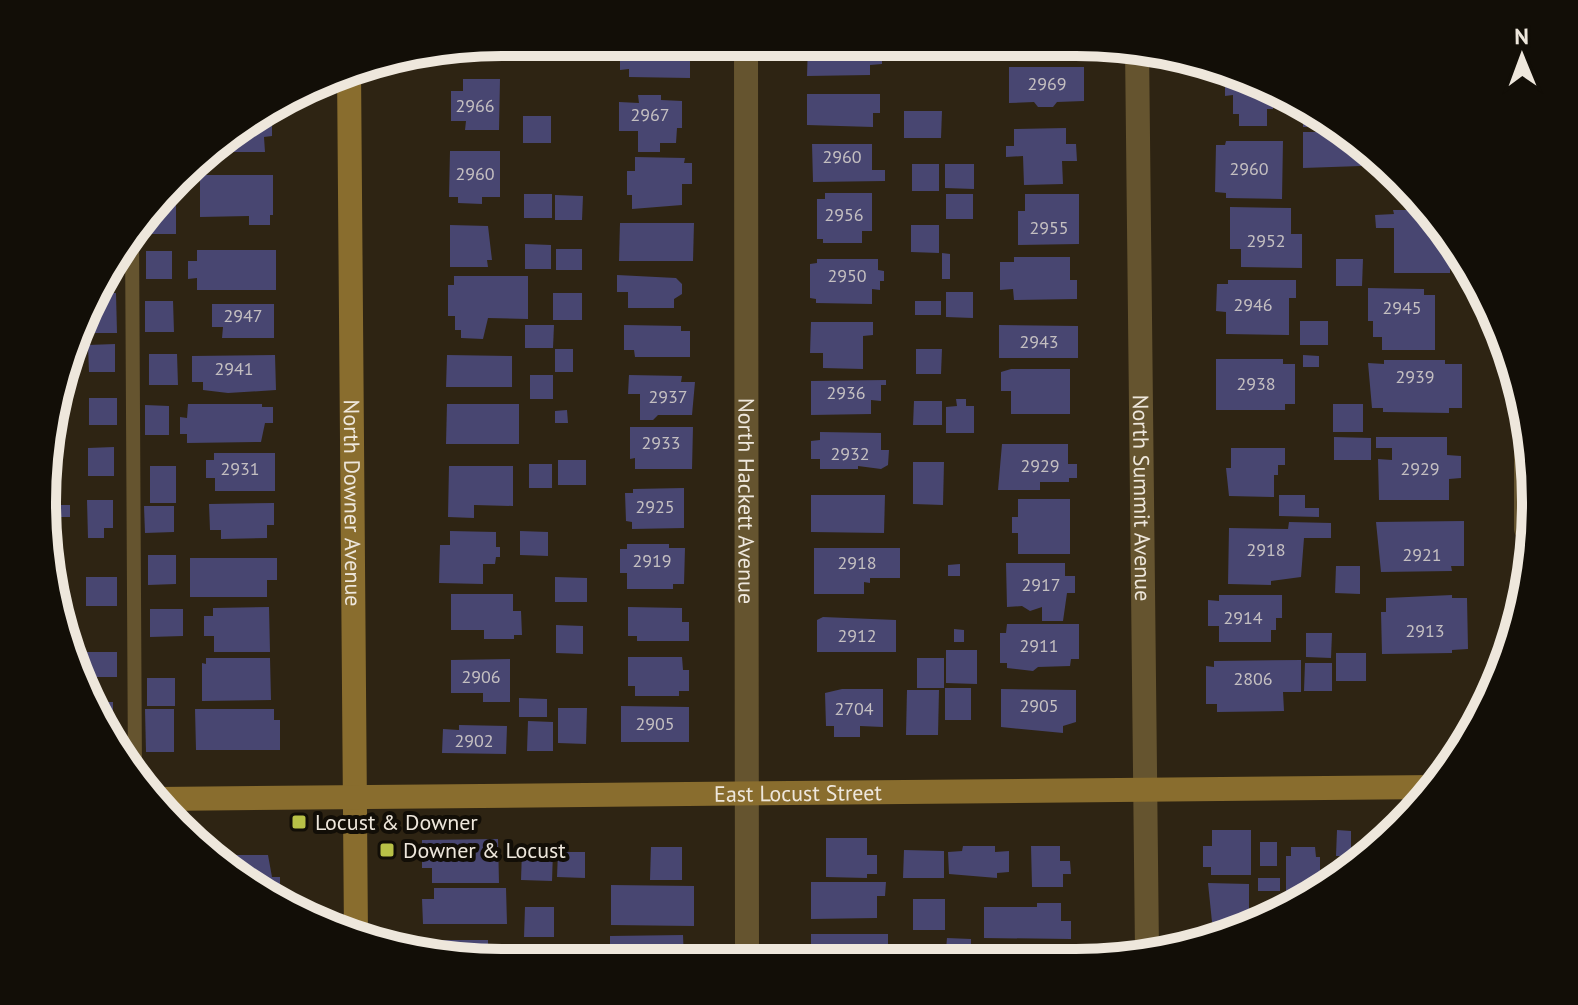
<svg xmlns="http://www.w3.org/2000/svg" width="1578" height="1005" font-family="'PT Sans',sans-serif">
<rect width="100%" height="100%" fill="#2e2413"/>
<!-- building -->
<g fill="#484671">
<polygon points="502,42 505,54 446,53 446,51"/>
<polygon points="620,44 690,45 690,78 629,77 629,69 620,70"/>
<polygon points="808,44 882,44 882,64 870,65 870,75 807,76"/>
<polygon points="1005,45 1074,46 1074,56 1006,56"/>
<polygon points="1009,67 1084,67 1084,101 1057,102 1053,107 1038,107 1034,102 1009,103"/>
<polygon points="1225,70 1251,77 1277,92 1273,92 1273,109 1267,109 1267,126 1239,126 1239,114 1233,114 1233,95 1225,96"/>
<polygon points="463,79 500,79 499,130 465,130 466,121 451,121 451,91 463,91"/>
<polygon points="807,94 880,94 880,113 873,113 873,127 807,125"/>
<polygon points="638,95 661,95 661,100 682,101 682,128 677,128 676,143 660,143 660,152 638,152 638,131 619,131 619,102 639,103"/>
<polygon points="1303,107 1330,123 1330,127 1303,127"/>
<polygon points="264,111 264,120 272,120 272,136 264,137 265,152 220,152 220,145 246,120"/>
<polygon points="904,111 942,111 941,138 904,138"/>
<rect x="523" y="116" width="28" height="27"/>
<polygon points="1334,125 1344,130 1353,136 1334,136"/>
<polygon points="1066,128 1066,144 1076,144 1077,161 1062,161 1063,184 1024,185 1023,156 1006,157 1006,146 1014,146 1014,129"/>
<polygon points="1303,132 1331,132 1331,139 1358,139 1362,144 1361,166 1303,168"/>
<polygon points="1226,141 1283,141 1282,199 1226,198 1226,193 1215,192 1216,145 1225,145"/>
<polygon points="812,144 872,144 872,170 885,170 885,181 813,182"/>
<polygon points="450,151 500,151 500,197 482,197 482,204 458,203 458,197 449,197"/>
<polygon points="635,157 685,158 684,163 692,163 692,184 682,184 682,205 632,209 632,195 627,195 627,171 635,171"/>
<rect x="912" y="164" width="27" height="27"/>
<polygon points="945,164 974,164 974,189 945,188"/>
<polygon points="200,175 273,175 273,215 270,215 270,225 249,225 249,216 200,217"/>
<polygon points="176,186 176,234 147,234 147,213"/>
<polygon points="825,193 872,193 872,231 862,231 862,243 823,243 823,239 817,239 817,199 825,199"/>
<rect x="524" y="194" width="28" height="24"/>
<rect x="946" y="194" width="27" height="25"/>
<polygon points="1025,194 1079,194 1079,244 1018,245 1018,211 1025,211"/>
<polygon points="555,195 583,196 582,220 555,220"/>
<polygon points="1230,207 1291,208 1291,234 1302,234 1302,268 1241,267 1241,249 1230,249"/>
<polygon points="1393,210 1420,210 1450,244 1450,273 1394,273 1394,228 1376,228 1375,215 1394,214"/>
<polygon points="620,223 694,223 693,261 619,261"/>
<polygon points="450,225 488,226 492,260 487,260 488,267 450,267"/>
<polygon points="911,225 939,225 939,253 911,252"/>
<polygon points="525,244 551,245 551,269 525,269"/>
<rect x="556" y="249" width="26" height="21"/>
<polygon points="197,250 276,250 276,290 197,290 197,278 188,279 188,261 197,261"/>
<rect x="146" y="251" width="26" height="28"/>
<polygon points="942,253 950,254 950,279 942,279"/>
<polygon points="1014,257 1070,257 1070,280 1077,280 1077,299 1014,300 1013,289 1000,290 1000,262 1014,262"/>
<polygon points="817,259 878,259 878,270 884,271 884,281 880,281 880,290 872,289 872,304 816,303 816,299 810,298 810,264 817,263"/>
<polygon points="1336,259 1363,259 1362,286 1336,286"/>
<polygon points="117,260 116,289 102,288"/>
<polygon points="617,275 676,278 682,284 682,294 674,299 674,308 628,308 628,292 617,292"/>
<polygon points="454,276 528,276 528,319 488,318 483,339 461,338 461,330 455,330 455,316 448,316 448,285 454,285"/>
<polygon points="1228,280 1296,280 1296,298 1289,298 1289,335 1226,334 1226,312 1216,311 1217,284 1228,284"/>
<polygon points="1368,288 1424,289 1424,295 1435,295 1435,350 1382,350 1382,337 1373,337 1373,321 1368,321"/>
<polygon points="946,292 973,292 973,318 946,317"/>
<polygon points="99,293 116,293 117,333 88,333 88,314"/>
<rect x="553" y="293" width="29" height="27"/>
<polygon points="145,301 173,301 174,332 145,332"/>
<rect x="915" y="301" width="26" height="14"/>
<polygon points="212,304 274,304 274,338 222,338 223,327 212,327"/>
<rect x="1300" y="321" width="28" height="24"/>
<polygon points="811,322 873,322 873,335 863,336 863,369 823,368 823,353 810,353"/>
<polygon points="525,325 554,325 553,348 525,348"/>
<polygon points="624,325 681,326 681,331 690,331 690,357 635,357 634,350 624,350"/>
<polygon points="999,325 1078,326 1078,358 999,358"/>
<polygon points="115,344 115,372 89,372 88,345"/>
<polygon points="69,349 74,384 62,384 67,354"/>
<rect x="555" y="349" width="18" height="23"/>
<polygon points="916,349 942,349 941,374 916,374"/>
<polygon points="149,354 177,354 178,385 149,385"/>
<polygon points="275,355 276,390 228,393 203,390 203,382 192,382 192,356"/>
<polygon points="447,355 512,356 512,387 446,387"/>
<polygon points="1303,355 1319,356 1319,367 1303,367"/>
<polygon points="1216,359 1283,359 1283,364 1295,364 1295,404 1285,404 1285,410 1216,410"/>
<polygon points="1384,360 1445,360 1445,364 1462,364 1462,408 1449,408 1449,413 1383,412 1383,408 1372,408 1368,363 1384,364"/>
<polygon points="1011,369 1070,369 1070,414 1011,414 1011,391 1001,391 1001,372"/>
<rect x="530" y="375" width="23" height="24"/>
<polygon points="629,375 682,376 681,382 695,382 692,415 658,415 653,420 640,420 640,394 628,394"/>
<polygon points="886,380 886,385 881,385 881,401 871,400 871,414 811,415 811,381"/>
<polygon points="60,395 66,395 67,408 58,408"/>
<rect x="89" y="398" width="28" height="27"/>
<polygon points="956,399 966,399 966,406 974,406 974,433 946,433 946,407 957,406"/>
<polygon points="914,401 942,401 942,425 913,425"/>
<polygon points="188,404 262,404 262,407 273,407 273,423 265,423 261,442 187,443 187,434 180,434 180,417 187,418"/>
<polygon points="447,404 519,404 519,444 446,444"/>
<rect x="1333" y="404" width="30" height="28"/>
<polygon points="145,405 169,406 169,435 145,435"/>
<polygon points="567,410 568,423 555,423 555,411"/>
<polygon points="630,427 693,427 692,469 635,469 635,458 630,459"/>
<polygon points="820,432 881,433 881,450 889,450 888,465 881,469 858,466 858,469 820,469 820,459 811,459 811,441 820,440"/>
<polygon points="1334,437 1371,438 1371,460 1334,460"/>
<polygon points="1376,437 1447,437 1447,455 1461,456 1461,478 1449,479 1449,500 1379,500 1378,459 1392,460 1392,448 1376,448"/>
<polygon points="1002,444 1068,444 1068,464 1077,464 1077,478 1069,478 1069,482 1040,482 1040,490 998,490"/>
<polygon points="51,445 61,445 61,471 53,471 53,483 45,483"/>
<polygon points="114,447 114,476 88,476 88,448"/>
<polygon points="1231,448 1285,448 1285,465 1278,465 1278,475 1274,475 1274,497 1229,496 1226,468 1231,468"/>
<polygon points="214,453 275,453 275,491 215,491 215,478 206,478 206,460 214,460"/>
<rect x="558" y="460" width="28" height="25"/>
<polygon points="913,462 944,462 943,505 913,504"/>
<rect x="529" y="464" width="23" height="24"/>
<rect x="150" y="466" width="26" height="37"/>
<polygon points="449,466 513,466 513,506 474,505 474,518 448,517"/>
<polygon points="684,488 684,528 632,529 632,522 626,521 625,493 633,493 633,489"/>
<polygon points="811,495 885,495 884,533 811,532"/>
<polygon points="1279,495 1305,495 1305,508 1319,508 1319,517 1279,516"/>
<polygon points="43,498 61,498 61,505 70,505 70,517 61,517 61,534 46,535"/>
<polygon points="1018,499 1070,499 1070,554 1018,554 1018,533 1012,533 1012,517 1018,517"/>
<polygon points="87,500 113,500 113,528 104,528 104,538 88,538"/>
<polygon points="274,503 274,525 267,525 267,538 221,539 221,530 210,530 209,504"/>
<polygon points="144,506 174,506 174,532 145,533"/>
<polygon points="1464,521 1464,566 1451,566 1452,571 1381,572 1376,522"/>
<polygon points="1289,522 1331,523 1331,538 1304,538 1301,577 1271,581 1271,585 1228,584 1229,528 1288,529"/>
<polygon points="450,531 496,532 496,547 500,547 500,557 496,557 495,564 483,564 483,584 439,583 440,545 450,545"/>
<polygon points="520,531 548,532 548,556 520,555"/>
<polygon points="627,544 669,544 669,548 685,548 684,584 673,584 673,589 627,589 627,573 620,573 620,549 627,549"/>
<polygon points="814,548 900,548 900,578 870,578 870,583 864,582 864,594 814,594"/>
<polygon points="148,555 176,555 176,584 148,585"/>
<polygon points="190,558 277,558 277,580 267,580 267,597 190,597"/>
<polygon points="1006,563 1065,563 1065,576 1075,576 1075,593 1067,593 1063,621 1042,621 1042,607 1030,611 1022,606 1007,607"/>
<polygon points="960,564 960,576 948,576 948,565"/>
<polygon points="1336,566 1360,566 1360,594 1335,593"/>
<polygon points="65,573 65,598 55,598 51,574"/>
<rect x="86" y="577" width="31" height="29"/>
<polygon points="555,577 587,578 587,602 555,602"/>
<polygon points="451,594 513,594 513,611 521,611 522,635 514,635 514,639 484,639 484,630 451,630"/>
<polygon points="1219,595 1282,595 1282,618 1276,618 1276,630 1271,630 1271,642 1219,642 1219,626 1208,626 1208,600 1219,601"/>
<polygon points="1452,595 1452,598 1467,598 1468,649 1452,650 1452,653 1382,654 1381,612 1386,612 1386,598"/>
<polygon points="269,607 270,652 214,652 214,636 204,636 204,616 213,616 213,608"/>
<polygon points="628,607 682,608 682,622 689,622 689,641 637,641 637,636 628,636"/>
<polygon points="150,609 183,609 183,636 150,637"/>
<polygon points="823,617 896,620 896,652 817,652 817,620"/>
<polygon points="1007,624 1079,624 1079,659 1071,659 1070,666 1038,667 1033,671 1007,668 1007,663 1000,663 1000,633 1006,633"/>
<polygon points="556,625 583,626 583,654 556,653"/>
<polygon points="954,629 964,630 964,642 954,642"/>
<polygon points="1306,633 1332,633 1331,658 1306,657"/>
<polygon points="946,650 977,650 977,684 946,683"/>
<rect x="86" y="652" width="31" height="25"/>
<rect x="1336" y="653" width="30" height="28"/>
<polygon points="628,657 682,657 683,670 689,670 689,691 679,691 679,696 635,696 635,686 628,686"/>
<polygon points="206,658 270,658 271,700 202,701 202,663 206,664"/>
<rect x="917" y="658" width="27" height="30"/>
<polygon points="510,659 510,702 483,702 483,693 451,693 451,660"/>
<polygon points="1301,660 1301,692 1283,692 1284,711 1217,712 1217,704 1206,704 1206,666 1214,667 1214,661"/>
<polygon points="1305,663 1332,663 1332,691 1304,691"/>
<rect x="147" y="678" width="28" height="28"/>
<rect x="945" y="688" width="26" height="32"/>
<polygon points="842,689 883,689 883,727 860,726 860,737 834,737 834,726 826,726 825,693"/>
<polygon points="1001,689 1076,690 1076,722 1063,726 1063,733 1001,727"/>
<polygon points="907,690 939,690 938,735 906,735"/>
<polygon points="519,698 547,699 547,717 519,717"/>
<polygon points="94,702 113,702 113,729 106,729"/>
<polygon points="621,706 689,707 689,742 621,742"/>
<polygon points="558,708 587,708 586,744 558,743"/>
<polygon points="145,709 174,709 174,752 146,752"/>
<polygon points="195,709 274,709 274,720 280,720 280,750 196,750"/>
<polygon points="528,721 553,722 553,751 527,751"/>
<polygon points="459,725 507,726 506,754 442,753 443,729 459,730"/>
<polygon points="1212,830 1251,830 1251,875 1211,875 1211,867 1203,867 1203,846 1212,846"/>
<polygon points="1337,830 1351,831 1351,856 1336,856"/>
<polygon points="826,838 867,838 867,855 877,855 877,874 867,874 867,878 826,877"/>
<polygon points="498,839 499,883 432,883 432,868 422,868 422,840"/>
<rect x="1260" y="842" width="17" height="24"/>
<polygon points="963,846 995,846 995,852 1009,851 1009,872 997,873 997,878 949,874 948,852 962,851"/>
<polygon points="1031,846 1060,846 1060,861 1070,861 1071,874 1063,874 1063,887 1032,887"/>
<polygon points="651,847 682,847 682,880 650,880"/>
<polygon points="1291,847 1315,847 1316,857 1320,857 1320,888 1308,896 1286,896 1286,856 1291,856"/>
<polygon points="904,850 944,851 944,878 903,878"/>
<polygon points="522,851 553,851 552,881 521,880"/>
<polygon points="558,852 585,852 585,878 557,877"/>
<polygon points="225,855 268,855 272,877 280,877 280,898 222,868 213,858 225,858"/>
<rect x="1258" y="878" width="22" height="13"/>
<polygon points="811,882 886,882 885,896 877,896 877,918 811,919"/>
<polygon points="1208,883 1249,884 1249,923 1212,922"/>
<polygon points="611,885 694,886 694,926 611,925"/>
<polygon points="434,888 506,888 507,924 423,924 422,899 434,899"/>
<rect x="913" y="899" width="32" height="31"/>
<polygon points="1037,903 1061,903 1061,921 1071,921 1071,939 984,938 984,907 1037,907"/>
<polygon points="525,907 554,907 554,937 524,937"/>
<rect x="811" y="934" width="77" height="27"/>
<polygon points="683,935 684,960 631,960 631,950 610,950 610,936"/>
<polygon points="947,938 971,939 971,958 980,958 980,961 945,961"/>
<polygon points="430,940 488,940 488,959 430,956"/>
<rect x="912" y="954" width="30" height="7"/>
</g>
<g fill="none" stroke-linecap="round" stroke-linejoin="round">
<!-- lane -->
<polyline stroke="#65542f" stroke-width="14" points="132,231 135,775"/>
<!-- street -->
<g stroke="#65542f" stroke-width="24">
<path id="s1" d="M746 43 747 960"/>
<path id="s2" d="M1137 46 1147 951"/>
<polyline points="1526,424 1526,529"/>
</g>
<!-- secondary -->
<g stroke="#896d2e" stroke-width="24">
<path id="s3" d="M349 69 356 936"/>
<path id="s4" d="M158 799 1437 787"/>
</g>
</g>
<!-- markers -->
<g fill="#b8c147" stroke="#120e07" stroke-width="3">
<rect x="291" y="814" width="16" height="16" rx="4"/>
<rect x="379" y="842" width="16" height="16" rx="4"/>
</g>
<g text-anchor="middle" stroke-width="8" stroke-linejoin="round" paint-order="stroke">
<!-- number labels -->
<g font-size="18" fill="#c4bfc1">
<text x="1047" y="90">2969</text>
<text x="475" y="112">2966</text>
<text x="650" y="121">2967</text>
<text x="842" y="163">2960</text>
<text x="1249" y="175">2960</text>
<text x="475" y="180">2960</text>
<text x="844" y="221">2956</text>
<text x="1049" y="234">2955</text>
<text x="1266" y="247">2952</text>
<text x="847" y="282">2950</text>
<text x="1253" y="311">2946</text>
<text x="1402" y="314">2945</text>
<text x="243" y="322">2947</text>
<text x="1039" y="348">2943</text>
<text x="234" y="375">2941</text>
<text x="1415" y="383">2939</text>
<text x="1256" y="390">2938</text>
<text x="846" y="399">2936</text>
<text x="668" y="403">2937</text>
<text x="661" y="449">2933</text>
<text x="850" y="460">2932</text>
<text x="1040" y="472">2929</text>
<text x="240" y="475">2931</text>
<text x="1420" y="475">2929</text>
<text x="655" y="513">2925</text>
<text x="1266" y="556">2918</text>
<text x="1422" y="561">2921</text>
<text x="652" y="567">2919</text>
<text x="857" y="569">2918</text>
<text x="1041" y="591">2917</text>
<text x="1243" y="624">2914</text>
<text x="1425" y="637">2913</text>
<text x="857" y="642">2912</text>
<text x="1039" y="652">2911</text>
<text x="481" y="683">2906</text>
<text x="1253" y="685">2806</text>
<text x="1039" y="712">2905</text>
<text x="854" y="715">2704</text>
<text x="655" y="730">2905</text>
<text x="474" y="747">2902</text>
</g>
<!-- street labels -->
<g font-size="22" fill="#eee7dc" stroke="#120e07">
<text dy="8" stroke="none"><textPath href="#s2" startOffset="452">North Summit Avenue</textPath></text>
<text dy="8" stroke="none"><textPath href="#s3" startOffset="434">North Downer Avenue</textPath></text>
<text dy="8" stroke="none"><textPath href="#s1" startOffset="458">North Hackett Avenue</textPath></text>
<text dy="8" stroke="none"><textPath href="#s4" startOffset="640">East Locust Street</textPath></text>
</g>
<!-- poi labels -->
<g font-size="22" fill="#eee7dc" stroke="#120e07" text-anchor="start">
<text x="315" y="830">Locust &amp; Downer</text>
<text x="403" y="858">Downer &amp; Locust</text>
</g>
</g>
<!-- crop -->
<path d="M0 0H1578V1005H0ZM502 56H1076A446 446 0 0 1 1522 502V503A446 446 0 0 1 1076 949H502A446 446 0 0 1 56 503V502A446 446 0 0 1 502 56Z" fill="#120e07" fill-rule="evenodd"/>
<path fill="none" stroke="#eee7dc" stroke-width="10" d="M502 56H1076A446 446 0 0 1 1522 502V503A446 446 0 0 1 1076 949H502A446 446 0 0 1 56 503V502A446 446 0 0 1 502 56Z"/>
<!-- north arrow -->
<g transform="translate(1522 56) rotate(359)" stroke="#120e07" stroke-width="6" paint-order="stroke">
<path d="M0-6L14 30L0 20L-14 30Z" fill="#eee7dc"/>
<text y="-12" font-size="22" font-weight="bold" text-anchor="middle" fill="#eee7dc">N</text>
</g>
</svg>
